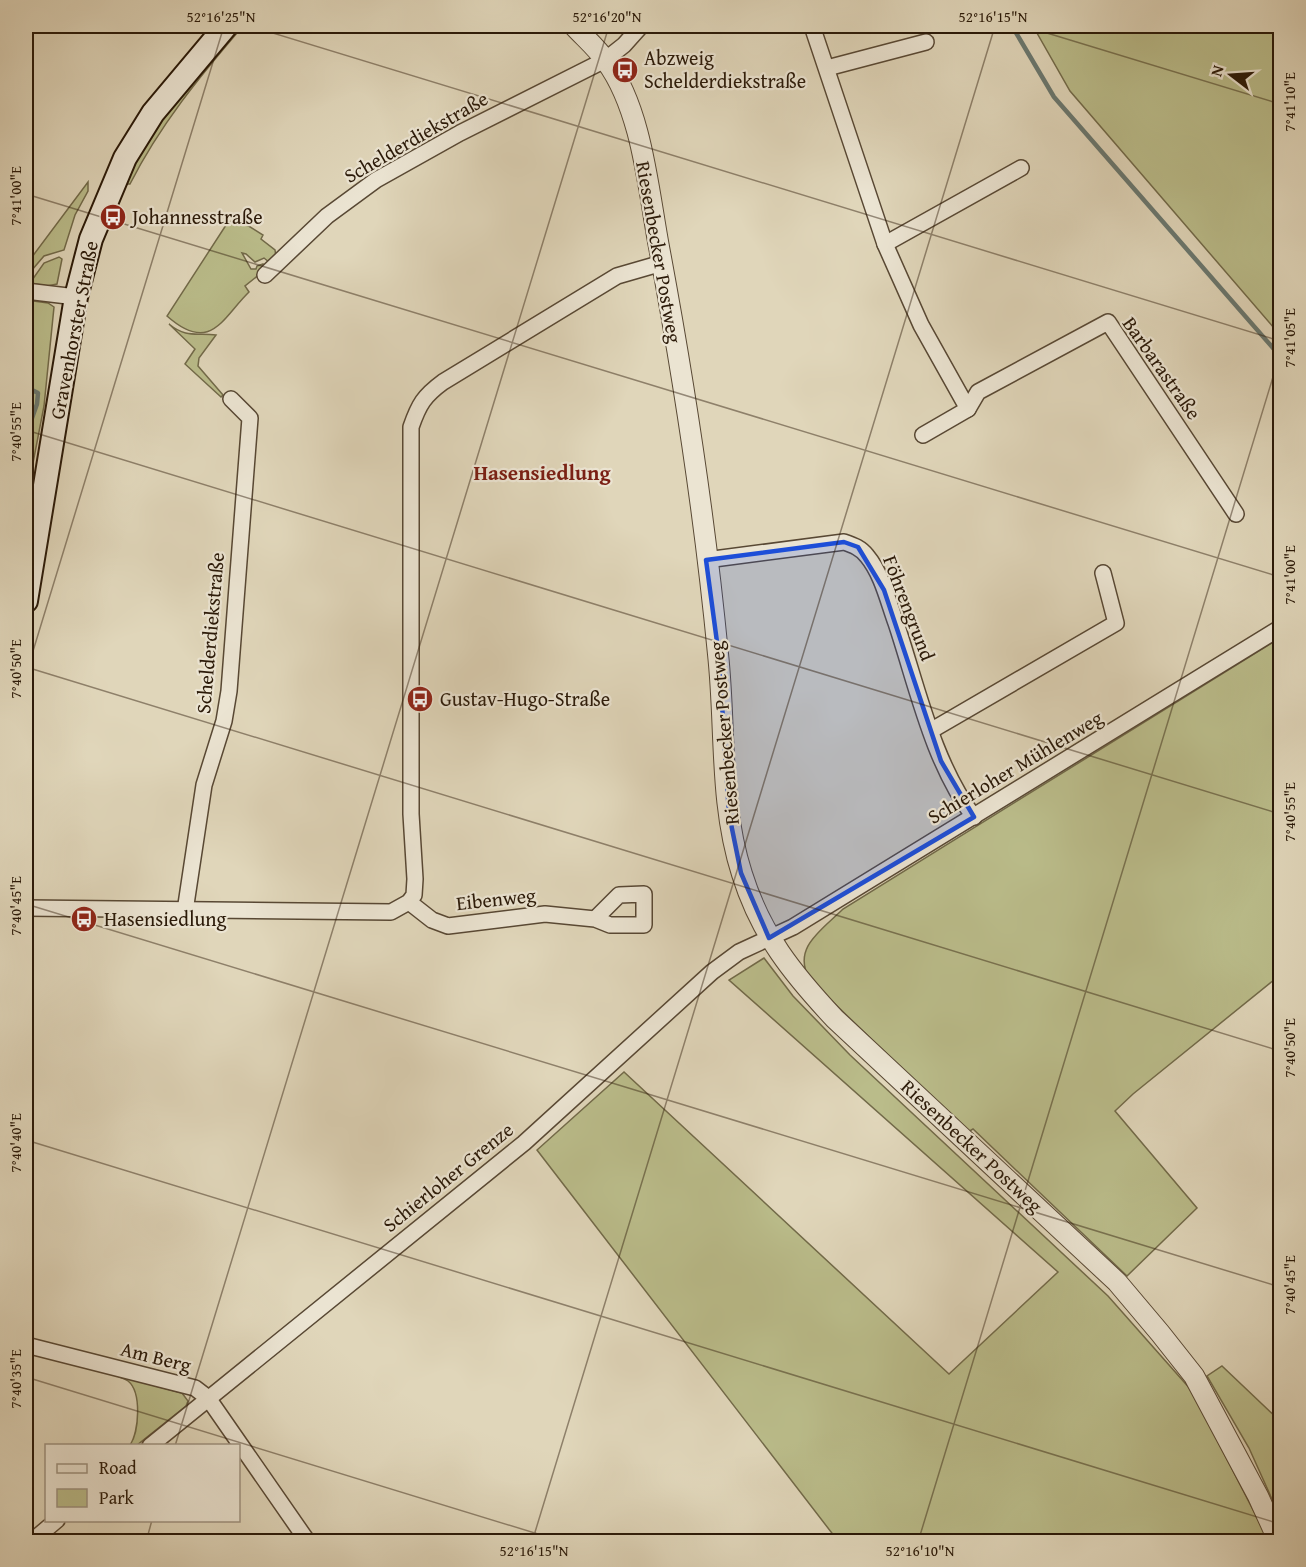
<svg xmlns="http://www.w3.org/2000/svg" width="1306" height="1567" font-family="'Gentium Book Plus',serif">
<rect width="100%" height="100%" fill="#e0d6ba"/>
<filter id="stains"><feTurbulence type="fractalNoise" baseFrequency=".00333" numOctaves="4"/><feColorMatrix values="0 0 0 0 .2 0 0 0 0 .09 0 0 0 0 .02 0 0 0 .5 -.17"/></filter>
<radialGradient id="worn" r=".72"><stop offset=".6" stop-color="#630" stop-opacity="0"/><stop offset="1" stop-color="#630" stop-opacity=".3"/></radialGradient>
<!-- green -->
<g fill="#babc8a" stroke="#726a49" stroke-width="1.5">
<path d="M237 26H243C200 76 160 125 130 184H125C148 124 196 74 237 26Z"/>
<polygon points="1033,26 1280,26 1280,335 1070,91"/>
<polygon points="88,182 88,191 75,215 64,250 44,256 26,277 26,265"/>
<path d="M239 220 263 235 261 239 275 250 276 257 269 262 264 258 255 262 246 254 242 253 251 269H256L257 266 263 264 266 269 245 286 249 292C223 317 211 355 167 316L228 222Z"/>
<polygon points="59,257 62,259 57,284 47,286 30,283 44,263"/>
<polygon points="26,300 48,303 54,307 44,406 27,494 31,463 26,462"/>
<path d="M169 324C187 339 198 332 216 335L199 358 198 366 223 395 221 397 185 364 195 349Z"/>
<path d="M1280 638V975L1133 1094 1115 1111 1197 1208 1127 1276 973 1129 968 1132 810 980C791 948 822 930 843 909Z"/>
<polygon points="764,958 793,996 850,1055 1108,1296 1192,1391 1269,1541 838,1541 537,1150 624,1072 949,1374 1058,1272 729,980"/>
<polygon points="1222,1366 1280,1421 1280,1517 1249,1448 1207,1376"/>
<path d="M115 1375 182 1393 188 1401 186 1406 137 1445H130C139 1432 142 1392 128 1381 124 1378 119 1377 115 1375Z"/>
</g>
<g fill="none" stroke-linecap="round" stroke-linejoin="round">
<!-- stream -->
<g stroke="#6a7870" stroke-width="4.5">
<polyline points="1012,26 1054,97 1280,356"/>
<polyline points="26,387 38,393 37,404 26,435"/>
</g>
<defs>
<g id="minor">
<polyline points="812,26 885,244 921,325 968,409 923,435"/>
<polyline points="827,68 926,42"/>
<polyline points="885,244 1021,168"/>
<polyline points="265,275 327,216 376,180 460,133 605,60 624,45 641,26"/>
<polyline points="26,291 76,297"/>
<polyline points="968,409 978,392 1108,322 1236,514"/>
<path d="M706 560 844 542C853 545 861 548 867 556 882 574 888 601 896 623 917 686 933 763 974 817"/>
<polyline points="932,730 1116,623 1103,573"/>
<polyline points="409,902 432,920 448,926 545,914 595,919 610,925 644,925 644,894 619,895 595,919"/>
<path d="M26 908 391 912 409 902 414 895 415 879 411 814V427C419 404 424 396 443 382L617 276 662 263"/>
<polyline points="185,911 204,785 224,721 229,691 250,418 231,399"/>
<polyline points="26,1345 195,1388 208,1398 308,1542"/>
<polyline points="150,1446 524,1143 712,972 739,952 793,927 1280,628"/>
<polyline points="31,1542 57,1520"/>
</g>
<path id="tertiary" d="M574 26C584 37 597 48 606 61 642 110 648 188 659 247 684 381 705 519 718 654 726 728 719 803 742 874 761 935 793 974 835 1019L1117 1282 1160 1333 1194 1376 1258 1496 1279 1542"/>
<polyline id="secondary" points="26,601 76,297 91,239 125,158 153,113 226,26"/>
</defs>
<!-- minor casing -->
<use href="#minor" stroke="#584834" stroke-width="18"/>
<!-- tertiary casing -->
<use href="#tertiary" stroke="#584834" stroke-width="22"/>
<!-- secondary casing -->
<use href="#secondary" stroke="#2a1908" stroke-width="26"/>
<!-- minor -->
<use href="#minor" stroke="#ebe4d2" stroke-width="15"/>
<!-- tertiary -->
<use href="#tertiary" stroke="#ebe4d2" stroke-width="20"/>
<!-- secondary -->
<use href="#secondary" stroke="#ebe4d2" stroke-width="22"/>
</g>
<!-- marked area -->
<path fill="#1d4ed8" fill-opacity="0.2" stroke="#1d4ed8" stroke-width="4.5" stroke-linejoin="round" d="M844 542 858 547 884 590 941 761 974 817 769 938 741 873 729 814 719 657 706 560Z"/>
<!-- ticks -->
<path fill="none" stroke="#2a1908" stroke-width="1.5" stroke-opacity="0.45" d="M250 26 1280 341M1024 26 1280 104M26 194 1280 577M26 430 1280 814M26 667 1280 1051M26 674 224 26M26 904 1280 1287M26 1140 1280 1524M26 1377 564 1542M175 1446 609 26M146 1542 152 1520M532 1542 995 26M918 1542 1280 354"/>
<!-- icons -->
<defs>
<symbol id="bus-disc" viewBox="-11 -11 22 22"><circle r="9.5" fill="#8f2418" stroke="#ebe4d2"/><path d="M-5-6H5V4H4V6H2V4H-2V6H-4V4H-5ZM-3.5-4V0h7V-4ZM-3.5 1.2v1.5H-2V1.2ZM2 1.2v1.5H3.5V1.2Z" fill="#fff"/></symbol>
</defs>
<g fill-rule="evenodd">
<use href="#bus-disc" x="610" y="55" width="30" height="30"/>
<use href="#bus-disc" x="98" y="202" width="30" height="30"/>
<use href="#bus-disc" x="405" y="684" width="30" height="30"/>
<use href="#bus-disc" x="69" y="904" width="30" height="30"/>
</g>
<g text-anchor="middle" stroke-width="4.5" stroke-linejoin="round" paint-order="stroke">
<!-- poi labels -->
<g font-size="20" fill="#2a1908" stroke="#ebe4d2" text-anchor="start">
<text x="644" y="65">Abzweig<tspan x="644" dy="23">Schelderdiekstraße</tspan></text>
<text x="132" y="224">Johannesstraße</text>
<text x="440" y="706">Gustav-Hugo-Straße</text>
<text x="104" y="926">Hasensiedlung</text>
</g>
<!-- street labels -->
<g font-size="20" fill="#2a1908" stroke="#ebe4d2">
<text transform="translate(416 137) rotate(-30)" y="7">Schelderdiekstraße</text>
<text transform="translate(659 252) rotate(80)" y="7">Riesenbecker Postweg</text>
<text transform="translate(74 330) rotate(-79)" y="7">Gravenhorster Straße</text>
<text transform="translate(1162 368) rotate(55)" y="7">Barbarastraße</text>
<text transform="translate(909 608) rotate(69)" y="7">Föhrengrund</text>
<text transform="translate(210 633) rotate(-85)" y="7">Schelderdiekstraße</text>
<text transform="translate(724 733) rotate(-95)" y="7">Riesenbecker Postweg</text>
<text transform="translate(1015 767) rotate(-31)" y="7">Schierloher Mühlenweg</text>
<text transform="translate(496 899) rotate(-6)" y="7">Eibenweg</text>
<text transform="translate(972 1146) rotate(43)" y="7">Riesenbecker Postweg</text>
<text transform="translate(448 1177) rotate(-39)" y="7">Schierloher Grenze</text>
<text transform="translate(156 1357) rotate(14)" y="7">Am Berg</text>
</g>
<!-- neighbourhood labels -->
<g font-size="21" font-weight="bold" fill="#7a1f14" stroke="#ebe4d2">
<text x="542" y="480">Hasensiedlung</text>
</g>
</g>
<!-- margin -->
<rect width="1306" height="1567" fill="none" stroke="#e0d6ba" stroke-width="66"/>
<!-- legend -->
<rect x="45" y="1444" width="195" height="78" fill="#ebe4d2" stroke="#9e9381" stroke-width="1.5"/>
<rect x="57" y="1464" width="30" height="9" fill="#ebe4d2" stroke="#9e9381" stroke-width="1.5"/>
<text x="99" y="1474" font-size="18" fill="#2a1908">Road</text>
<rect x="57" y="1489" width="30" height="18" fill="#babc8a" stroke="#9e9381" stroke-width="1.5"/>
<text x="99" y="1504" font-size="18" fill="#2a1908">Park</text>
<!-- north arrow -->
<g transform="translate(1231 75) rotate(287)" stroke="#ebe4d2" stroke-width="4.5" paint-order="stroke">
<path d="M0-4.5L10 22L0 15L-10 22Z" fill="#2a1908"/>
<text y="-9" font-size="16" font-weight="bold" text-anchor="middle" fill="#2a1908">N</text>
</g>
<rect x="33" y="33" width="1240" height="1501" fill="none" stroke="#2a1908" stroke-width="2"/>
<g font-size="15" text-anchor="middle" fill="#2a1908">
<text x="221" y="22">52°16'25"N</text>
<text x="607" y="22">52°16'20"N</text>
<text x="993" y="22">52°16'15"N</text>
<text transform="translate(1290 102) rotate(-90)" y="5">7°41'10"E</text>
<text transform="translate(16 196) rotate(-90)" y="5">7°41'00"E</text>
<text transform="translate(1290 338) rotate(-90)" y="5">7°41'05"E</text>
<text transform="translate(16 432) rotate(-90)" y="5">7°40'55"E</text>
<text transform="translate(1290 575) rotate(-90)" y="5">7°41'00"E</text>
<text transform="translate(16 669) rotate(-90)" y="5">7°40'50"E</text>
<text transform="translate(1290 812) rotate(-90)" y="5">7°40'55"E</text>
<text transform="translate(16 906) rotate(-90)" y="5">7°40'45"E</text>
<text transform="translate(1290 1048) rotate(-90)" y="5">7°40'50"E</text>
<text transform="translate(16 1143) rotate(-90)" y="5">7°40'40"E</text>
<text transform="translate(1290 1285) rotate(-90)" y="5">7°40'45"E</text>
<text transform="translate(16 1379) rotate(-90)" y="5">7°40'35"E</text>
<text x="534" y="1556">52°16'15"N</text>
<text x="920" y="1556">52°16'10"N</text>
</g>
<rect width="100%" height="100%" filter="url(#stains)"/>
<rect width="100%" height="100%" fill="url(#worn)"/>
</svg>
